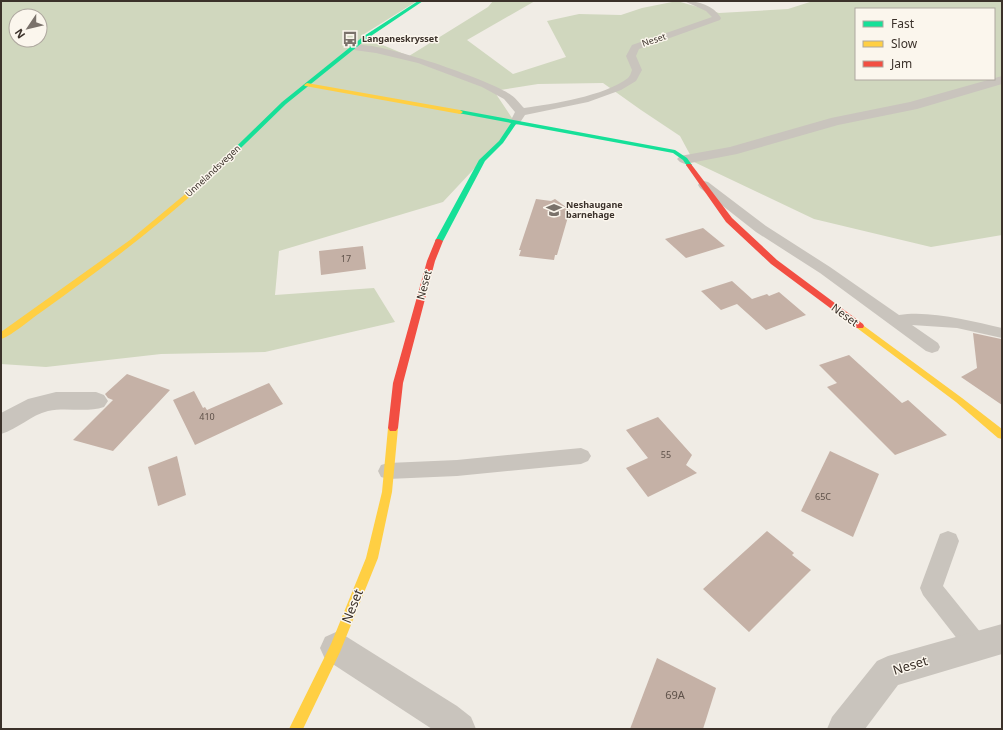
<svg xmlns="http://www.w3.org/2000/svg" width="1003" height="730" font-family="'Noto Sans',sans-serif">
<rect width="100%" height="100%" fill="#f0ece5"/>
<!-- green -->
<path fill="#d0d7be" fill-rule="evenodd" d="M1 1H417L361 36 409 56 488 7 493 1H535L467 40 513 74 566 57 547 21 579 14 621 15 642 8 677 1 719 13 788 9 813 1H1002V235L931 247 814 219 694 162 680 136 641 110 603 83 538 84 494 91 516 124 443 202 279 251 275 295 374 288 395 322 265 352 161 354 46 367 1 364ZM856 9H994V79H856ZM16 16H40V40H16Z"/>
<!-- building -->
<g fill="#c5b1a6">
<polygon points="536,199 551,201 555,199 570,210 557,255 555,255 554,260 519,256 521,250 519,250"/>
<polygon points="703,228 725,246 686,258 665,239"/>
<polygon points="363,246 366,269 321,275 319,251"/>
<polygon points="732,281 752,299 767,294 769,296 779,292 806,315 766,330 737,304 721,310 701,291"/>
<polygon points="973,333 1001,339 1002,346 1002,405 961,377 977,368"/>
<polygon points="849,355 902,403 908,400 947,435 895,455 827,387 837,383 819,365"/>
<polygon points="127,374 170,390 113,451 73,440 113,400 108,398 105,394"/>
<polygon points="269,383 283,404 195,445 173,400 194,391 203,408 205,407 207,410"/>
<polygon points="658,417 692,455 686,465 697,473 648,497 626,468 648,458 626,430"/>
<polygon points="830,451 879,474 853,537 801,511"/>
<polygon points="177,456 186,495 158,506 148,467"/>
<polygon points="767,531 794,553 792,555 811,570 749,632 703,589"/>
<polygon points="657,658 716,688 703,729 630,729"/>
</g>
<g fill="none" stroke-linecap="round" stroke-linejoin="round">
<!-- lane -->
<g fill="#c9c4bd" fill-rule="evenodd">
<path d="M684 1C699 1 713 5 721 18L720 20 639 49 636 56 642 70 636 81 621 90 588 102 525 115 519 124 515 125 510 122 515 112 504 99 482 87 418 63 376 53 354 50 349 47C362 34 495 82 511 95 516 98 520 104 524 108 552 104 605 96 628 78 630 76 631 73 632 70L626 56 632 45 712 17 706 11Z"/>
<path d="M704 181 708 182 766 226 830 267 899 315C930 310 971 321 1002 328V338L957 328 912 325 938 343 940 347 938 351 932 353 926 351 820 273 756 232 700 188 698 185 700 182Z"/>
<polygon points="581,448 588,451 591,456 588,461 581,464 457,476 388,479 381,477 378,471 381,465 388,463 457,460"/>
<polygon points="948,531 956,534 959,541 943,586 985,638 989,646 985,654 977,658 969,654 923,595 920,588 940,534"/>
</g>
<!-- street -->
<g fill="#c9c4bd" fill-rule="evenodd">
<polygon points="1002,76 1002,84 917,109 838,125 737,154 685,164 680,162 677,159 680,156 730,147 831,118 910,102"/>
<path d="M56 392H96L104 395 108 401 104 407C86 413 67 407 48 411 31 415 18 429 1 434V413L28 399Z"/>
<polygon points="1002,624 1002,654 898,685 865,729 827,729 832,717 877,661 888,656"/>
<polygon points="336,632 347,637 457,706 471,717 476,729 432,729 325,659 320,648 325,637"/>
</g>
<!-- fast -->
<g fill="#16e098" fill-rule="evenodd">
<polygon points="418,1 423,1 368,38 286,104 209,179 205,179 205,177 282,102 364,36"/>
<polygon points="460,110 675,150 687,158 692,165 687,166 683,160 673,153 516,124 503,143 485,161 443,241 439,243 435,241 479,160 499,141 511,123 458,113 458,111"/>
</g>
<!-- slow -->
<g fill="#ffcf43" fill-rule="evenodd">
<polygon points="307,83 460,110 463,112 460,114 305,86 304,85"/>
<path d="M207 176 210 178 209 179C158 227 101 269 44 310 33 317 12 336 1 339V332L130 240Z"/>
<polygon points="860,323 962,398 1002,429 1002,439 998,438 956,402 857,328 856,326"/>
<polygon points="393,424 396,425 398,428 392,492 378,558 340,652 303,729 289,729 331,644 366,558 382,492 388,428 390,425"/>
</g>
<!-- jam -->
<g fill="#f24e42" fill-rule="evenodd">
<polygon points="687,164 691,164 732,218 777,260 863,324 864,326 863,328 857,328 771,264 726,222 686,165"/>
<polygon points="436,239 439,239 443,241 435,261 403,383 398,428 396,431 390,431 388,428 393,383 427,261"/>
</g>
</g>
<!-- icons -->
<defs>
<symbol id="bus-bare" viewBox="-9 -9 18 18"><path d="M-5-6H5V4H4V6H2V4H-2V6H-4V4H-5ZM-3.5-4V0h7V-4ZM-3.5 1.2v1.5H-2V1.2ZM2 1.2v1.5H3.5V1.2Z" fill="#7a726b" stroke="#fbf6ed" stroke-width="2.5" paint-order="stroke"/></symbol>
<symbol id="school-bare" viewBox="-9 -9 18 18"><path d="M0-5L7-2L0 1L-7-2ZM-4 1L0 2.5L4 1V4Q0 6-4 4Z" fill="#7a726b" stroke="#fbf6ed" stroke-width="2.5" paint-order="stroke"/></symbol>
</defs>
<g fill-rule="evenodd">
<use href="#bus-bare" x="339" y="28" width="22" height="22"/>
<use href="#school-bare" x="543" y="199" width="22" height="22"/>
</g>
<g text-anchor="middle" stroke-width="3" stroke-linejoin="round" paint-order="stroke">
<!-- far-poi labels -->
<g font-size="9" font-weight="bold" fill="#3b312a" stroke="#fbf6ed" text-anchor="start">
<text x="362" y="42">Langaneskrysset</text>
<text x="566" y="208">Neshaugane<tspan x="566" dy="10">barnehage</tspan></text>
</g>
<!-- far-street labels -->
<g font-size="9" fill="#3b312a" stroke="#fbf6ed">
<text transform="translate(654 40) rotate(-19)" y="3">Neset</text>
<text transform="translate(213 171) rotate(-43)" y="3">Unnelandsvegen</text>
</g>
<!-- number labels -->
<g font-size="9" fill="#5e5149">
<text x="346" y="262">17</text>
<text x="207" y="420">410</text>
<text x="666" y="458">55</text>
<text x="823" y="500">65C</text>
</g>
<!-- street labels -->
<g font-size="11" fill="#3b312a" stroke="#fbf6ed">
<text transform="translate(424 285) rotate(-75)" y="4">Neset</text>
<text transform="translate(845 315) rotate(37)" y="4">Neset</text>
</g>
<!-- near-number labels -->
<g font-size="11" fill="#5e5149">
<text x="675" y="699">69A</text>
</g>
<!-- near-street labels -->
<g font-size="13" fill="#3b312a" stroke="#fbf6ed">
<text transform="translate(352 606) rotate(-68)" y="5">Neset</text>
<text transform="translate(910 665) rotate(-17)" y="5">Neset</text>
</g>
</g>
<!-- border -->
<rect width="1003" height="730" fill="none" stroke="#3b312a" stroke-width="4"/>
<!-- legend -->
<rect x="855" y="8" width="140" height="72" fill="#fbf6ed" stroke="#aea79f"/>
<rect x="863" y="21" width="20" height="6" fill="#16e098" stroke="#aea79f"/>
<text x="891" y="28" font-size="12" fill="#3b312a">Fast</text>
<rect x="863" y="41" width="20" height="6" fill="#ffcf43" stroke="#aea79f"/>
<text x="891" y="48" font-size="12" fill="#3b312a">Slow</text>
<rect x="863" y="61" width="20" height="6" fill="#f24e42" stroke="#aea79f"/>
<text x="891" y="68" font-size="12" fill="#3b312a">Jam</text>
<!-- north arrow -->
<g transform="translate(28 28) rotate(235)"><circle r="19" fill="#fbf6ed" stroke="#aea79f"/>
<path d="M0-3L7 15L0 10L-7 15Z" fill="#7a726b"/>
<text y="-6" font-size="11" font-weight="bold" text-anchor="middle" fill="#3b312a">N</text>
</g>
</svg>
